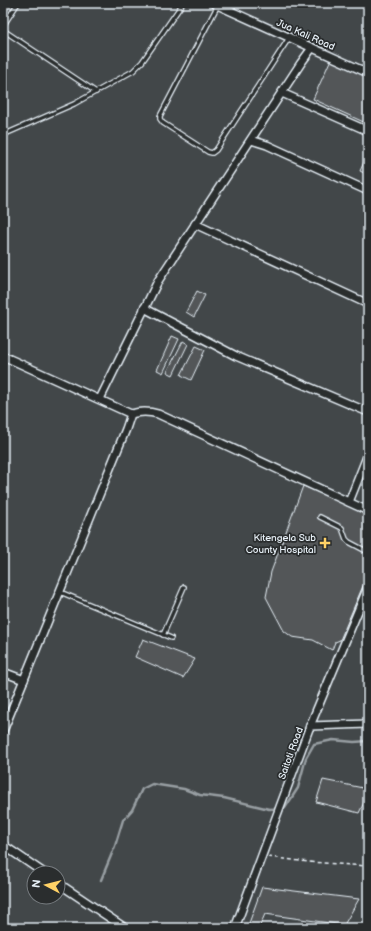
<svg xmlns="http://www.w3.org/2000/svg" width="371" height="931" font-family="'Balsamiq Sans',sans-serif">
<rect width="100%" height="100%" fill="#2a2d2e"/>
<filter id="ink" filterUnits="userSpaceOnUse"><feTurbulence type="fractalNoise" baseFrequency=".025" numOctaves="2"/><feDisplacementMap in="SourceGraphic" scale="8" xChannelSelector="R" yChannelSelector="G"/><feConvolveMatrix kernelMatrix="1 2 1 2 8 2 1 2 1" color-interpolation-filters="sRGB"/></filter>
<g filter="url(#ink)">
<!-- green -->
<path fill="#424648" stroke="#959ca0" fill-rule="evenodd" d="M3 3H368V928H3ZM34 873H58V897H34Z"/>
<g fill="none" stroke-linecap="round" stroke-linejoin="round">
<!-- stream -->
<polyline stroke="#989fa3" stroke-width="2.5" points="101,880 115,846 123,820 132,810 142,789 152,784 184,789 200,795 224,798 269,809 285,808 298,788 306,758 314,744 333,740 354,742 368,741"/>
</g>
<!-- building -->
<g fill="#535759" stroke="#e8f1f8">
<polygon points="331,59 368,76 368,124 313,99"/>
<polygon points="368,153 368,175 360,171"/>
<polygon points="197,291 205,295 194,317 186,312"/>
<polygon points="172,336 179,339 163,373 157,370"/>
<polygon points="183,341 188,344 173,375 167,372"/>
<polygon points="196,346 205,350 191,380 181,375"/>
<polygon points="303,486 368,514 368,574 340,640 335,642 332,650 313,640 292,637 284,631 266,597 271,572"/>
<polygon points="143,639 195,659 183,678 135,657"/>
<polygon points="323,780 368,789 368,794 359,813 316,802"/>
<polygon points="262,887 359,899 344,925 265,914 259,928 248,926"/>
</g>
<g fill="none" stroke-linecap="round" stroke-linejoin="round">
<defs>
<g id="service">
<polyline points="218,5 160,116 160,119 163,123 208,152 212,153 216,150 289,38"/>
<polyline points="3,26 18,3"/>
<polyline points="3,30 96,92"/>
<polyline points="3,135 74,104 133,71 142,62 183,3"/>
<polyline points="320,517 342,528 346,539 349,542 368,552"/>
<polyline points="60,592 171,638"/>
<polyline points="163,635 184,587"/>
</g>
<g id="minor">
<polyline points="213,3 368,73"/>
<polyline points="282,93 368,131"/>
<polyline points="251,140 267,145 368,191"/>
<polyline points="195,224 368,304"/>
<polyline points="144,308 236,356 368,412"/>
<polyline points="3,356 131,414 126,429 3,731"/>
<polyline points="100,399 158,281 301,63 312,48"/>
<path d="M131 414C141 411 148 411 158 414L368 511"/>
<polyline points="349,502 368,454"/>
<polyline points="3,672 24,680"/>
<polyline points="310,726 368,724"/>
<polyline points="3,845 44,873"/>
<polyline points="58,883 125,928"/>
<polyline points="235,928 310,726 368,587"/>
</g>
</defs>
<!-- service casing -->
<use href="#service" stroke="#e8f1f8" stroke-width="6"/>
<!-- minor casing -->
<use href="#minor" stroke="#e8f1f8" stroke-width="10"/>
<!-- path -->
<polyline stroke="#e8f1f8" stroke-width="1.5" stroke-dasharray="4 3" stroke-linecap="butt" points="268,857 308,862 368,866"/>
<!-- service -->
<use href="#service" stroke="#2a2d2e" stroke-width="3.5"/>
<!-- minor -->
<use href="#minor" stroke="#2a2d2e" stroke-width="7"/>
</g>
</g>
<!-- markers -->
<path fill="#ffd166" stroke="#2a2d2e" stroke-width="1.5" d="M323 537h4v4h4v4h-4v4h-4v-4h-4v-4h4z"/>
<g text-anchor="middle" stroke-width="3.5" stroke-linejoin="round" paint-order="stroke">
<!-- street labels -->
<g font-size="10" fill="#e8f1f8" stroke="#2a2d2e">
<text transform="translate(306 34) rotate(24)" y="4">Jua Kali Road</text>
<text transform="translate(290 753) rotate(-70)" y="4">Saitoti Road</text>
</g>
<!-- poi labels -->
<g font-size="10" fill="#e8f1f8" stroke="#2a2d2e" text-anchor="end">
<text x="316" y="541">Kitengela Sub<tspan x="316" dy="12">County Hospital</tspan></text>
</g>
</g>
<!-- margin -->
<rect width="371" height="931" fill="none" stroke="#2a2d2e" stroke-width="16"/>
<rect x="8" y="8" width="355" height="915" fill="none" stroke="#e8f1f8" stroke-width="1.5" filter="url(#ink)"/>
<!-- north arrow -->
<g transform="translate(46 885) rotate(277)"><circle r="19" fill="#2a2d2e" stroke="#767b7f"/>
<path d="M0-3L7 15L0 10L-7 15Z" fill="#ffd166"/>
<text y="-6" font-size="11" font-weight="bold" text-anchor="middle" fill="#e8f1f8">N</text>
</g>
</svg>
